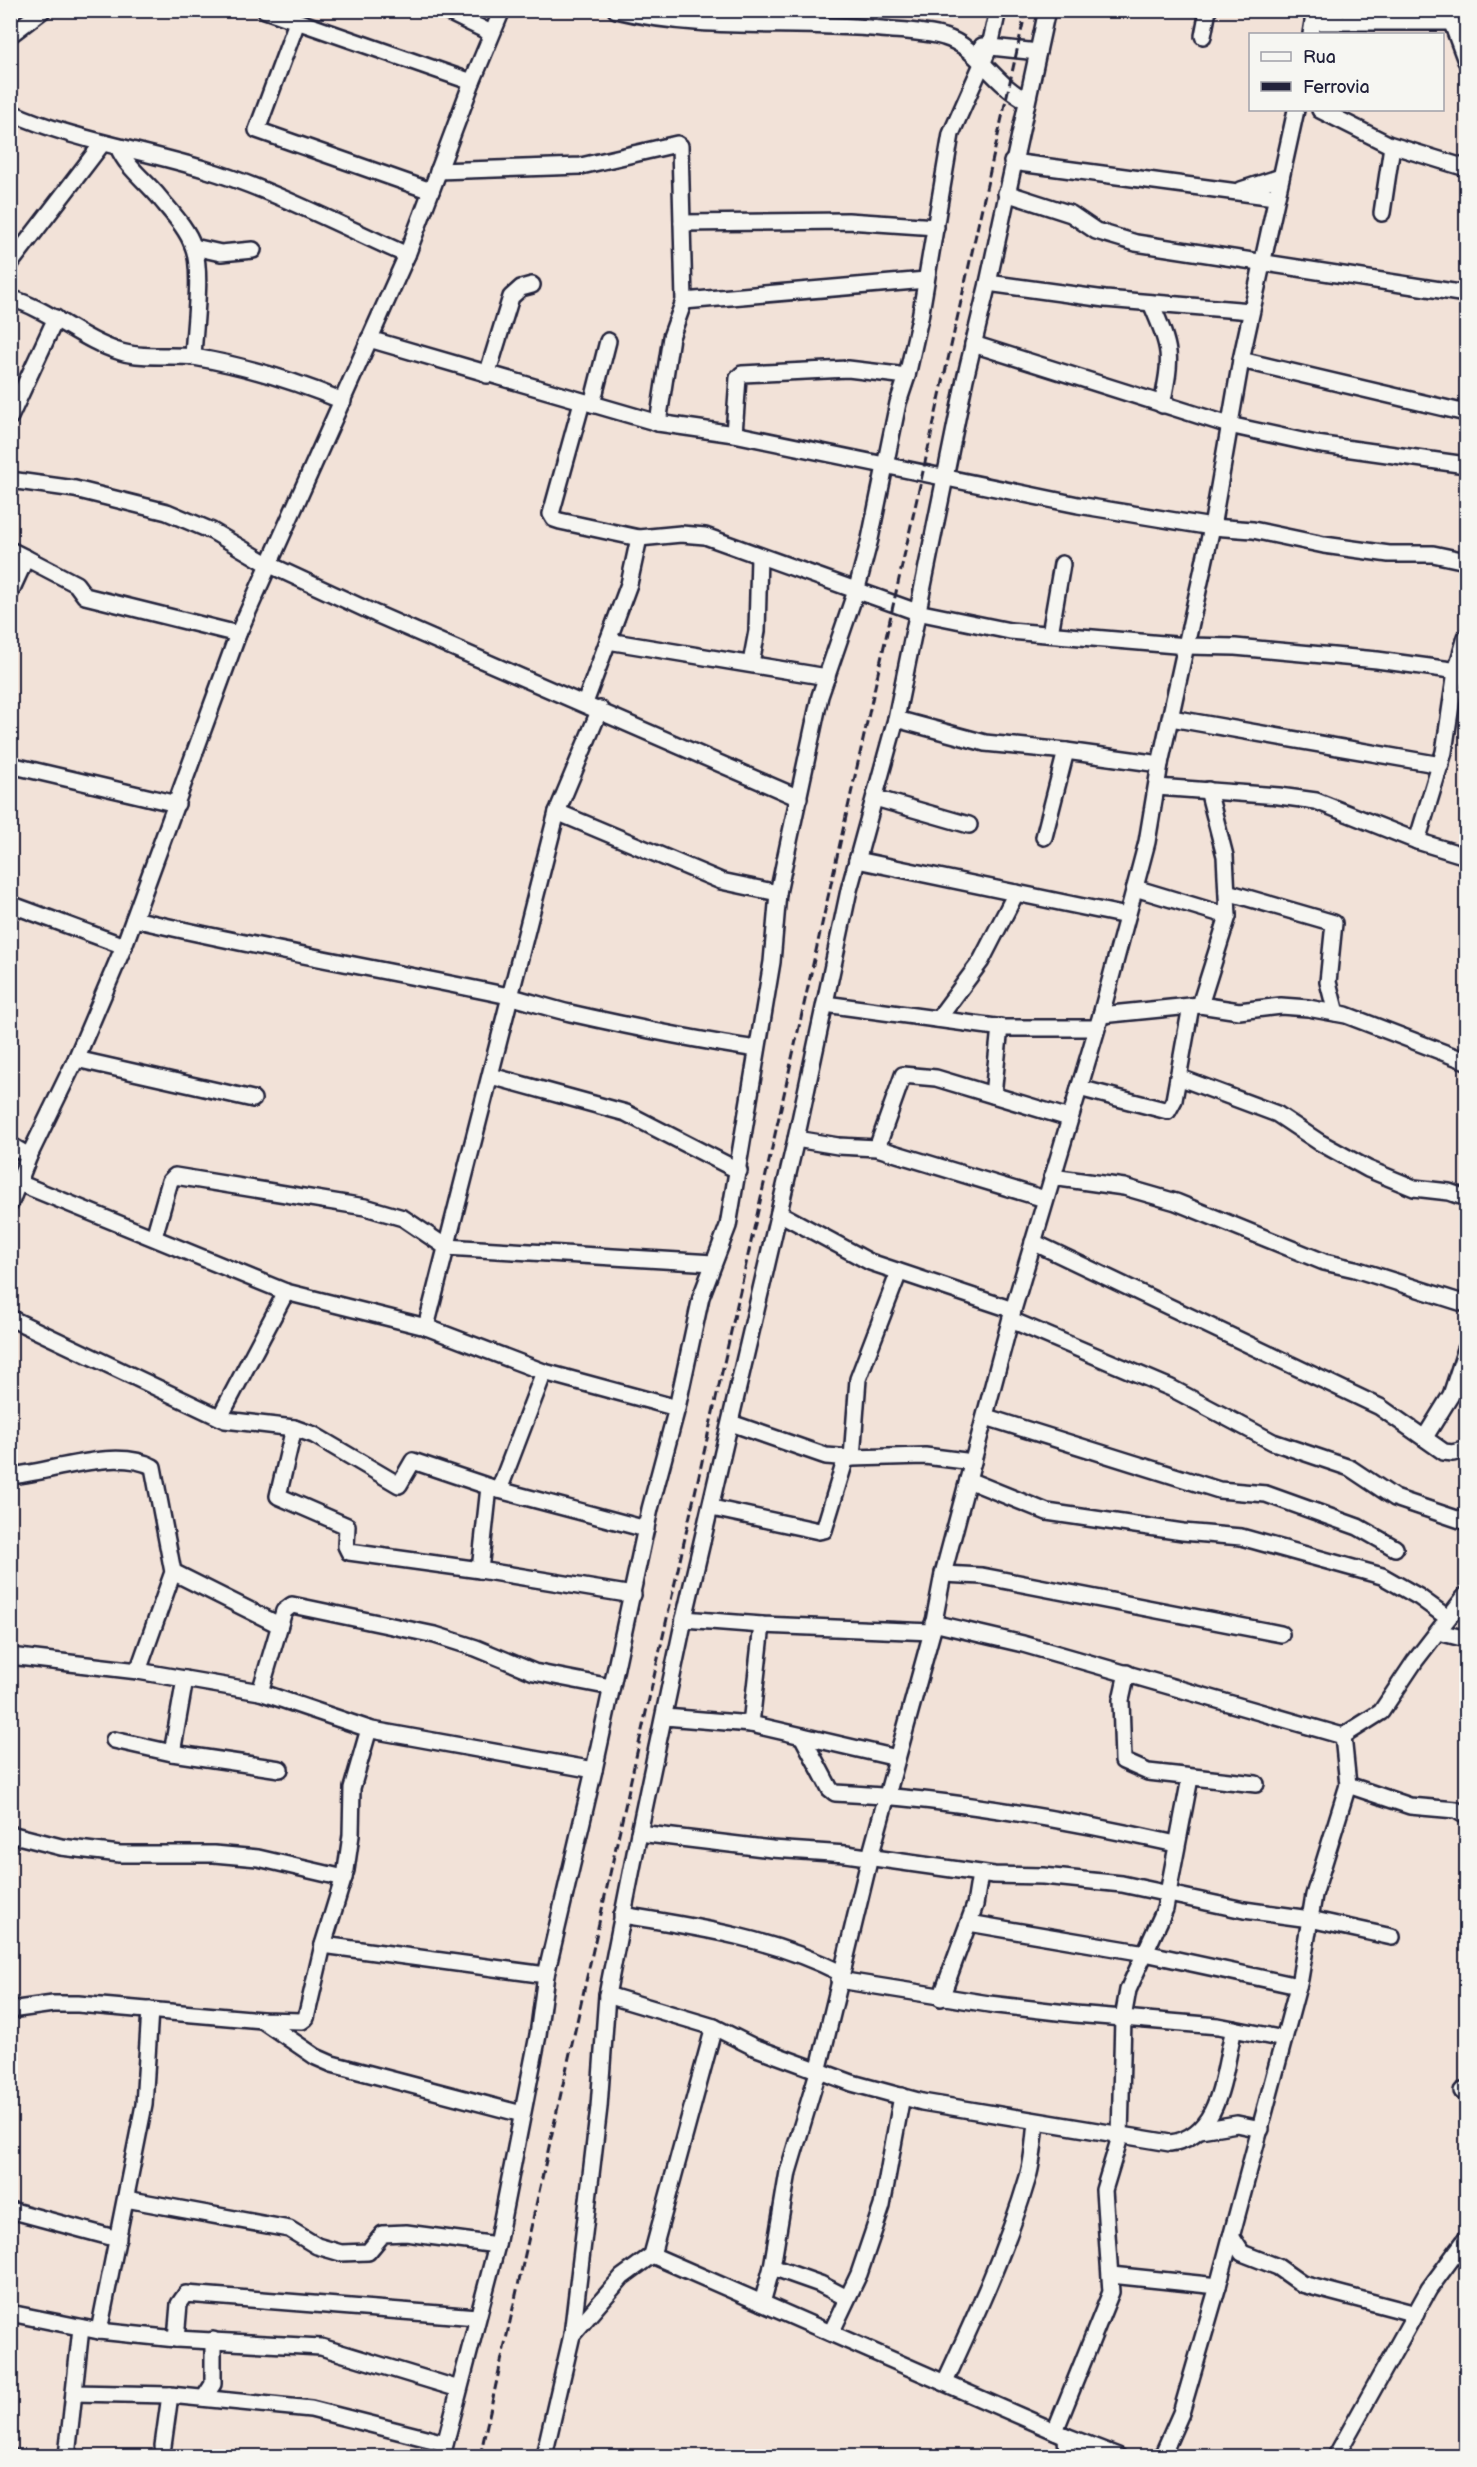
<svg xmlns="http://www.w3.org/2000/svg" width="1477" height="2467" font-family="'Balsamiq Sans',sans-serif">
<rect width="100%" height="100%" fill="#f2e2d8"/>
<filter id="ink" filterUnits="userSpaceOnUse"><feTurbulence type="fractalNoise" baseFrequency=".0167" numOctaves="2"/><feDisplacementMap in="SourceGraphic" scale="12" xChannelSelector="R" yChannelSelector="G"/><feConvolveMatrix kernelMatrix="1 2 1 2 8 2 1 2 1" color-interpolation-filters="sRGB"/></filter>
<g filter="url(#ink)">
<g fill="none" stroke-linecap="round" stroke-linejoin="round">
<defs>
<g id="minor">
<polyline points="265,10 472,82"/>
<polyline points="444,10 491,33"/>
<path d="M616 10C707 32 790 20 881 29 901 31 924 31 944 37 977 46 992 83 1026 100"/>
<polyline points="1447,10 1466,61"/>
<polyline points="297,22 257,130 431,191"/>
<polyline points="1313,22 1450,22"/>
<polyline points="1311,34 1315,10"/>
<polyline points="10,35 43,10"/>
<polyline points="1203,36 1208,10"/>
<polyline points="982,46 1038,52"/>
<polyline points="1320,110 1388,144 1466,168"/>
<path d="M10 112C72 140 139 149 204 169 271 189 342 226 407 255"/>
<path d="M118 147C127 168 145 180 159 197 171 212 187 228 193 246 203 270 194 329 193 357"/>
<polyline points="1012,162 1275,197"/>
<polyline points="438,171 581,166 677,144 680,146 684,301 671,337 658,423"/>
<polyline points="1241,190 1281,177"/>
<polyline points="1006,193 1071,214 1096,231 1136,243 1466,294"/>
<polyline points="1382,213 1392,146"/>
<polyline points="682,223 848,221 936,227"/>
<polyline points="194,247 221,253 253,250"/>
<polyline points="10,264 102,144"/>
<polyline points="988,283 1105,299 1251,311"/>
<path d="M10 298C51 310 81 340 121 352 144 359 171 354 194 357 246 366 295 381 343 401"/>
<polyline points="684,301 926,280"/>
<path d="M1151 303C1172 352 1172 354 1162 405"/>
<polyline points="369,339 658,423 734,434 1078,505 1212,527 1253,530 1324,545 1389,554 1433,554 1466,561"/>
<polyline points="973,344 1229,425 1316,444 1466,465"/>
<polyline points="1241,360 1466,413"/>
<polyline points="487,375 511,297 521,288 532,285"/>
<polyline points="582,402 551,514 554,519 560,521 639,538 681,534 705,536 917,612 1010,631 1187,646 1235,647 1377,660 1466,672"/>
<polyline points="592,404 608,341"/>
<polyline points="10,417 56,318"/>
<polyline points="734,434 738,378 742,374 848,369 907,376"/>
<polyline points="10,480 75,489 167,512 212,531 268,564 376,614 799,798"/>
<polyline points="10,550 26,558 10,593"/>
<polyline points="26,558 76,584 85,596 238,634"/>
<polyline points="1050,634 1062,564"/>
<polyline points="608,641 827,677"/>
<polyline points="751,663 757,631 759,556"/>
<polyline points="585,703 629,584 639,538"/>
<polyline points="1171,718 1441,765"/>
<polyline points="896,719 985,743 1066,751 1160,764"/>
<polyline points="10,765 177,804"/>
<polyline points="1157,787 1279,796 1316,801 1417,841 1466,856"/>
<polyline points="875,798 969,825"/>
<polyline points="557,812 721,881 778,893"/>
<polyline points="1044,837 1066,751"/>
<polyline points="1417,841 1444,752 1456,671 1466,637"/>
<polyline points="857,860 1127,916"/>
<polyline points="1135,888 1228,916"/>
<polyline points="1227,892 1334,923 1328,982 1336,1013"/>
<polyline points="10,904 124,946"/>
<path d="M134 919C257 948 381 969 504 995 526 1000 548 1008 570 1013 632 1027 694 1040 757 1049"/>
<polyline points="825,1004 1003,1028 1096,1028"/>
<polyline points="1200,1005 1228,916 1225,856 1208,790"/>
<polyline points="1101,1015 1200,1005 1239,1011 1281,1006 1308,1008 1346,1015 1466,1061"/>
<polyline points="938,1019 981,961 1016,893"/>
<polyline points="76,1059 253,1099"/>
<polyline points="491,1076 626,1113 739,1171"/>
<polyline points="1178,1077 1277,1114 1319,1142 1368,1169 1414,1188 1449,1192 1466,1198"/>
<polyline points="1079,1088 1168,1111 1174,1100 1191,1006"/>
<polyline points="993,1095 1000,1027"/>
<polyline points="796,1139 838,1146 877,1148 1045,1199"/>
<polyline points="10,1145 29,1156"/>
<polyline points="877,1148 903,1075 936,1078 1069,1118"/>
<polyline points="1052,1177 1124,1187 1176,1202 1324,1262 1355,1269 1466,1304"/>
<polyline points="19,1183 286,1292 426,1327 544,1372 677,1408"/>
<polyline points="10,1204 29,1156 76,1059 124,946 238,634 407,255 472,82 502,10"/>
<polyline points="779,1213 870,1262 1013,1310"/>
<polyline points="154,1237 170,1181 175,1176 365,1207 403,1218 446,1247 713,1263"/>
<polyline points="1033,1242 1380,1407 1444,1452 1453,1453 1466,1449"/>
<polyline points="10,1318 225,1420 294,1428 314,1435 399,1485 413,1461 499,1490 646,1529"/>
<polyline points="1011,1320 1171,1388 1273,1442 1350,1468 1395,1498 1466,1522"/>
<polyline points="426,1327 557,812 600,709"/>
<polyline points="220,1417 286,1292"/>
<polyline points="986,1417 1219,1490 1266,1494 1358,1527 1395,1548"/>
<polyline points="731,1423 826,1456 852,1458 925,1456 973,1462"/>
<polyline points="294,1428 278,1496 347,1526 346,1546 349,1552 480,1570 633,1595"/>
<polyline points="1425,1437 1451,1395 1466,1349"/>
<polyline points="852,1458 858,1379 899,1272"/>
<path d="M10 1476C51 1472 117 1447 153 1467L173 1572 138 1671"/>
<polyline points="968,1480 1047,1512 1183,1532 1241,1537 1382,1576 1419,1597 1448,1618"/>
<polyline points="499,1490 544,1372"/>
<polyline points="712,1508 819,1531 824,1530 846,1458"/>
<polyline points="480,1570 489,1487"/>
<polyline points="173,1572 279,1625"/>
<polyline points="943,1574 982,1576 1281,1634"/>
<polyline points="684,1619 762,1625 932,1632"/>
<polyline points="933,1623 1023,1644 1343,1736 1381,1712 1415,1661 1466,1595"/>
<polyline points="1439,1632 1466,1639"/>
<polyline points="10,1656 138,1671 260,1692 372,1730 594,1770"/>
<polyline points="1127,1673 1121,1700 1123,1761 1148,1772 1256,1784"/>
<polyline points="260,1692 284,1611 292,1605 435,1635 476,1648 534,1672 611,1687"/>
<polyline points="665,1717 751,1724 897,1758"/>
<polyline points="751,1724 762,1625"/>
<path d="M802 1736 830 1789 835 1793C949 1798 1065 1819 1176 1844"/>
<polyline points="114,1740 172,1753 280,1769"/>
<polyline points="172,1753 185,1679"/>
<polyline points="1348,1785 1410,1806 1456,1810 1466,1816"/>
<polyline points="639,1833 772,1849 846,1854 994,1875 1043,1876 1122,1884 1244,1910 1310,1919 1392,1937"/>
<polyline points="10,1834 61,1847 120,1854 214,1854 258,1858 344,1878"/>
<path d="M622 1915C697 1927 772 1938 841 1973"/>
<polyline points="969,1923 1145,1953 1298,1986"/>
<polyline points="323,1945 546,1975"/>
<polyline points="839,1980 989,2004 1075,2014 1218,2026 1284,2039"/>
<path d="M607 1995 714 2027 754 2047 852 2083 922 2102 1170 2143C1222 2137 1223 2070 1234 2029"/>
<polyline points="941,1998 975,1905 980,1874"/>
<polyline points="10,2010 53,2004 78,2004 262,2020 302,2021 306,2018 323,1945 346,1870 351,1835 352,1788 369,1729"/>
<polyline points="262,2020 316,2057 332,2064 522,2114"/>
<polyline points="1462,2091 1466,2093"/>
<polyline points="1200,2130 1237,2124 1261,2129"/>
<polyline points="126,2199 289,2229 317,2246 341,2253 368,2252 383,2234 406,2233 497,2245"/>
<polyline points="10,2210 118,2239"/>
<polyline points="1231,2236 1242,2253 1278,2267 1302,2284 1416,2314"/>
<polyline points="652,2255 1066,2436 1118,2456"/>
<polyline points="772,2267 820,2284 847,2298"/>
<polyline points="1111,2275 1218,2286"/>
<polyline points="762,2303 772,2267 788,2172 818,2072 870,1857 932,1632 943,1574 1013,1310 1101,1015 1147,842 1160,764 1212,527 1241,360 1296,110"/>
<polyline points="10,2313 99,2331 176,2339 321,2347 459,2389"/>
<polyline points="99,2331 144,2105 150,2010"/>
<polyline points="831,2333 859,2274 882,2206 902,2096"/>
<polyline points="572,2335 622,2277 652,2255 714,2027"/>
<polyline points="176,2339 179,2304 186,2294 477,2317"/>
<path d="M945 2382C976 2315 1007 2248 1028 2177 1033 2160 1034 2140 1036 2122"/>
<polyline points="74,2393 170,2395 311,2409 445,2443"/>
<polyline points="204,2398 213,2384 213,2340"/>
<polyline points="1055,2431 1111,2292 1104,2190 1120,2137 1123,2018 1128,1990 1165,1909 1190,1778"/>
<polyline points="1066,2436 1067,2456"/>
<polyline points="163,2446 170,2395"/>
<polyline points="10,2456 11,2456"/>
<polyline points="67,2456 81,2328"/>
<polyline points="442,2456 497,2245 538,2035 546,1975 594,1770 650,1509 677,1408 701,1297 728,1226 772,962 778,893 820,696 857,588 870,539 898,403 907,376 920,318 951,134 990,46 998,10"/>
<polyline points="544,2456 572,2335 599,2107 607,1995 639,1833 684,1619 796,1139 849,890 896,719 965,379 988,283 1047,10"/>
<polyline points="1162,2456 1181,2413 1218,2286 1300,1979 1314,1895 1348,1785 1343,1736"/>
<polyline points="1336,2456 1429,2289 1466,2239"/>
</g>
</defs>
<!-- minor casing -->
<use href="#minor" stroke="#22223b" stroke-width="20"/>
<!-- minor -->
<use href="#minor" stroke="#f6f6f2" stroke-width="15"/>
<!-- rail -->
<polyline stroke="#22223b" stroke-width="3" stroke-dasharray="9 4.5" stroke-linecap="butt" points="480,2456 1026,10"/>
</g>
</g>
<!-- margin -->
<rect width="1477" height="2467" fill="none" stroke="#f6f6f2" stroke-width="36"/>
<rect x="18" y="18" width="1441" height="2431" fill="none" stroke="#22223b" stroke-width="2" filter="url(#ink)"/>
<!-- legend -->
<rect x="1249" y="33" width="195" height="78" fill="#f6f6f2" stroke="#a1a1a9" stroke-width="1.5"/>
<rect x="1261" y="52" width="30" height="9" fill="#f6f6f2" stroke="#a1a1a9" stroke-width="1.5"/>
<text x="1303" y="63" font-size="18" fill="#22223b">Rua</text>
<rect x="1261" y="82" width="30" height="9" fill="#22223b" stroke="#a1a1a9" stroke-width="1.5"/>
<text x="1303" y="93" font-size="18" fill="#22223b">Ferrovia</text>
</svg>
